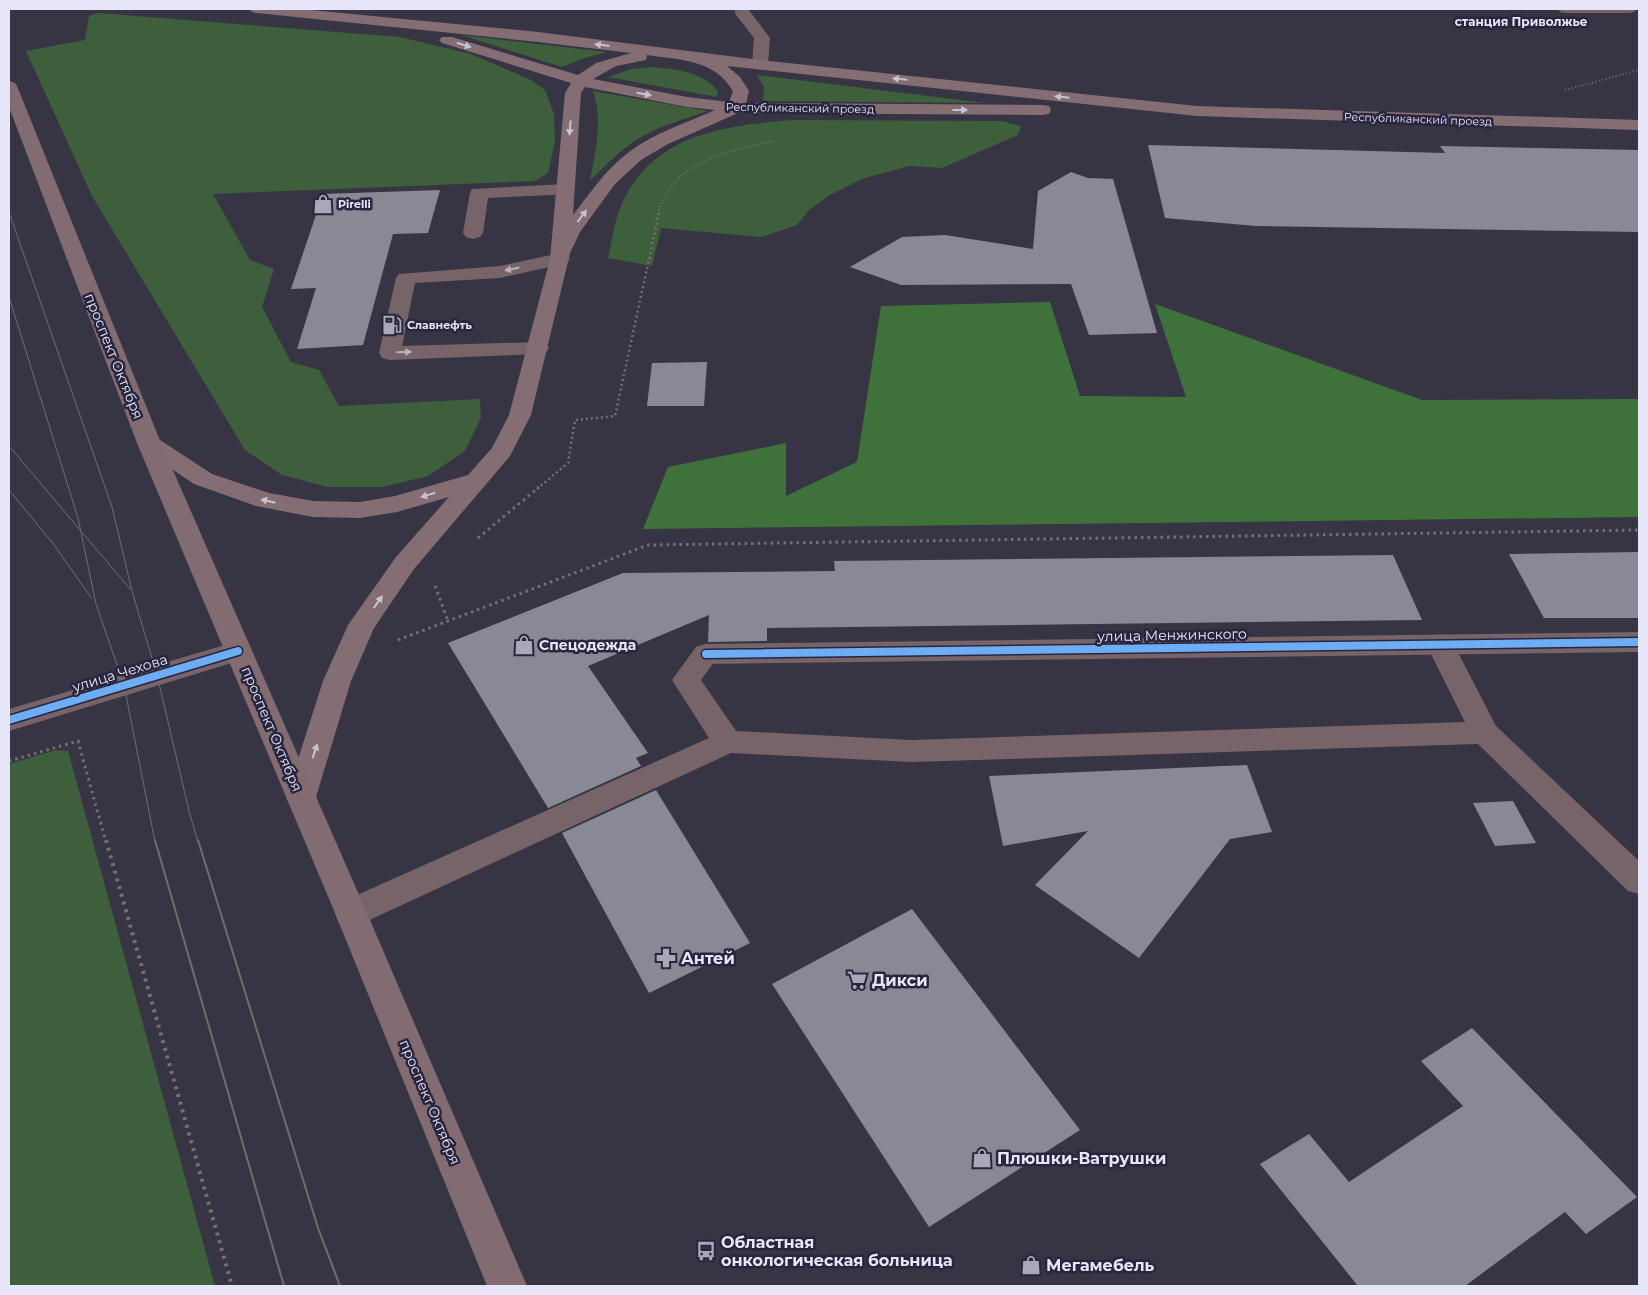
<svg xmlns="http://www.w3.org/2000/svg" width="1648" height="1295" font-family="Montserrat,sans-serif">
<rect width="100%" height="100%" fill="#373544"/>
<!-- green -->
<g fill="#3e5f3c">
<polygon points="97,13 400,37 471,54 531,80 545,90 554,114 555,141 548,173 535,181 213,194 250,260 274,269 262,307 291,362 319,370 339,406 480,399 481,418 465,451 428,476 382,487 328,487 282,475 245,450 92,196 26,51 85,40 89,16"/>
<polygon points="461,35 607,52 581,59 562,67"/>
<path d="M651 67C676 69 701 71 718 91L717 97 608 77 632 69Z"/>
<polygon points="757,75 985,103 763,101 764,87"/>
<path d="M593 91 707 111C684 119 659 126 638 139 620 150 606 166 590 180 596 150 603 120 593 91Z"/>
<path d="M792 120 1002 121 1021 126 1018 135 942 168 909 166 862 179 830 195 809 210 797 225 761 237 661 228 652 266 608 258C612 242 614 222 621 206 652 134 722 126 792 120Z"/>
<polygon points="56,750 68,751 215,1286 9,1286 9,764"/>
</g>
<!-- forest -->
<polygon fill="#3f723b" points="1050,302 1080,396 1186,397 1155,304 1422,400 1639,399 1639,517 643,529 668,467 786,443 786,496 857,462 881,306"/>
<!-- building -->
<g fill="#898895">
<polygon points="1148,145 1445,153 1440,146 1639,150 1639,232 1256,226 1165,218"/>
<polygon points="1071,172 1088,178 1113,179 1157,333 1089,335 1071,284 901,285 850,267 902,237 945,235 1033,249 1038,191"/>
<polygon points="440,190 428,233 393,234 363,345 297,349 316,288 291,289 323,194"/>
<polygon points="707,362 704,406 647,406 652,363"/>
<polygon points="1639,552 1639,618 1544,618 1509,554"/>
<polygon points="1393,555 1422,620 767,628 767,641 708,642 709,615 588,666 648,753 636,758 641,766 548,808 448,643 623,573 835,571 834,561"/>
<polygon points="1247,765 1272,832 1230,839 1139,958 1035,885 1088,831 1003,846 989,776"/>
<polygon points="656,790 750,943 649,993 562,833"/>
<polygon points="1513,801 1536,843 1495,846 1473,803"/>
<polygon points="912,909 1080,1130 929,1227 772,984"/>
<polygon points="1472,1028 1637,1197 1586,1234 1565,1212 1465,1286 1358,1286 1260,1164 1309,1134 1349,1182 1463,1106 1421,1061"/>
</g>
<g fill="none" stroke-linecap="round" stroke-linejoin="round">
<!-- path-far3 -->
<g stroke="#786e74" stroke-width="2" stroke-dasharray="1 2.5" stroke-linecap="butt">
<polyline points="1565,90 1639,70"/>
<path d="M658 214C670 162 729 151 773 141"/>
</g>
<!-- path-far2 -->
<polyline stroke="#786e74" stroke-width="2.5" stroke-dasharray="2 3" stroke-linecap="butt" points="537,489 568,463 575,420 615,416 659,213"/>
<!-- path-far1 -->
<g stroke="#786e74" stroke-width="3" stroke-dasharray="2.5 4" stroke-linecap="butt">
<polyline points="478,538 539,487"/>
<polyline points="435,586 448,621"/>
<polyline points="398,640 648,545 1639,530"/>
<polyline points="9,761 78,741 106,842"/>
</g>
<!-- path -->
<polyline stroke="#786e74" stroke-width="4" stroke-dasharray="3 5" stroke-linecap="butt" points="106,840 232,1286"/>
<!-- service -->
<g fill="#766468" fill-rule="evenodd">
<polygon points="734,9 748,9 770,38 768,65 766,68 754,68 752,65 754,38 736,15"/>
<polygon points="1558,9 1636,9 1634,12 1629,13 1565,13 1560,12"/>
<polygon points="565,184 572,186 574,190 572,194 488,198 483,233 480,237 473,239 466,237 463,233 470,193 472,189"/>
<polygon points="560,253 567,255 570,259 567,263 500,278 415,283 402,346 538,342 546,343 549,348 546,353 538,354 390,360 382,358 379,353 396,278 399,274 500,266"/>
<polygon points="1440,634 1450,637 1496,726 1639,861 1639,894 1628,891 1478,744 912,762 731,753 363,923 351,927 339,923 335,913 339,903 709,738 672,680 696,647 706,644 716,647 720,654 701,680 736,731 912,740 1465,722 1426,644 1430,637"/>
</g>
<!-- minor -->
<polygon fill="#766468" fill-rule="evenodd" points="1639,632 1639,652 706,664 696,661 692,654 696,647 706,644"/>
<!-- tertiary -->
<polygon fill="#766468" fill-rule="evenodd" points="238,641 248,644 252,651 248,658 9,731 9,709"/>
<!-- secondary -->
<path fill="#846e73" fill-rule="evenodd" d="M250 9H300L538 32 760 60 1197 106 1639 120V130L1197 116 727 66 740 77 749 91 746 103 1043 105 1049 106 1051 110 1049 114 1043 115 738 113 668 144 641 160 615 184 580 232 570 253 531 415 510 456 414 569 374 628 351 681 316 797 312 806 301 809 290 806 286 797 323 681 348 625 396 557 449 497 397 512 360 518 313 517 256 506 194 484 141 448 137 443 141 438 149 436 157 438 212 474 269 493 313 501 360 502 395 496 468 475 492 448 509 415 550 259 565 93 571 83 442 43 439 40 442 37H452L578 75 596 63 631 53 538 42 257 13 252 12ZM647 55C680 60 714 59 733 91L729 102 687 97 593 79 616 66 646 60ZM585 87 687 107 715 110C686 123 654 133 629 152 606 169 590 193 573 215L581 93Z"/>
<!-- primary -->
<polygon fill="#826c72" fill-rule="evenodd" points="9,81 15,83 17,86 161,443 367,913 527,1286 487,1286 335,913 137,443 9,107"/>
<!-- tram-far1 -->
<g stroke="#746b72" stroke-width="1">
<polyline points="9,212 112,507 132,591 157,675 189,811 198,842"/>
<polyline points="9,297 78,518 96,604 124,685 155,842"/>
<polyline points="9,446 130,589"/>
<polyline points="9,490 55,546 92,599"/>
</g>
<!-- tram -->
<g stroke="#746b72" stroke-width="2">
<polyline points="155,840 284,1286"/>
<polyline points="198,840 318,1228 340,1286"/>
</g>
<defs>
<g id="cycleway">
<polyline points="706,654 1639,642"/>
<polyline points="9,720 238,651"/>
</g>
</defs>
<!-- cycleway casing -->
<use href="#cycleway" stroke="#29253f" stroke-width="11"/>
<!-- cycleway -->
<use href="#cycleway" stroke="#6dadf4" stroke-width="8"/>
</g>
<!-- one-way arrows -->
<defs><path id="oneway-solid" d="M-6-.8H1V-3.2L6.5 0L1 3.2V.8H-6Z" transform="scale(1.25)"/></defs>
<g fill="#c9c2d0">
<use href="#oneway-solid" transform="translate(464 45) rotate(17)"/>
<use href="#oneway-solid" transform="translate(602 45) rotate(-173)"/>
<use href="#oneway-solid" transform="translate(900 79) rotate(-174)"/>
<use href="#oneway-solid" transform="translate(644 94) rotate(10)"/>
<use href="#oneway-solid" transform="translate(1062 97) rotate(-174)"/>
<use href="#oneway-solid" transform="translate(960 110)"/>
<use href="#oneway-solid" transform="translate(570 128) rotate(95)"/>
<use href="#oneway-solid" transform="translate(582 216) rotate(-53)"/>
<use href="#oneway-solid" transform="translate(428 495) rotate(163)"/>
<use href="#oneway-solid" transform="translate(268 501) rotate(-167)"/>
<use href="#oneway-solid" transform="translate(378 602) rotate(-55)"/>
<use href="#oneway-solid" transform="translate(315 751) rotate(-72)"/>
</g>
<g fill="#bab2be">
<use href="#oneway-solid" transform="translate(512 269) rotate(168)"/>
<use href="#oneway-solid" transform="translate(404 352) rotate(-2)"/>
</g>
<!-- icons -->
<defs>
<symbol id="shop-bare" viewBox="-9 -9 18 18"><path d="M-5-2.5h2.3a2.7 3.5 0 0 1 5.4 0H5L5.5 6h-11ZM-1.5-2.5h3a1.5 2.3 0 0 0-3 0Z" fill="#a9a8b9" stroke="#29253f" stroke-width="2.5" paint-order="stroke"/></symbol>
<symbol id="fuel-bare" viewBox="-9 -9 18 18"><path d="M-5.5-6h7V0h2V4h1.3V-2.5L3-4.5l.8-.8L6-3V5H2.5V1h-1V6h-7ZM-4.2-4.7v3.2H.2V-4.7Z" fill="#a9a8b9" stroke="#29253f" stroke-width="2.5" paint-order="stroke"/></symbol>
<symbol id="pharmacy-bare" viewBox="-9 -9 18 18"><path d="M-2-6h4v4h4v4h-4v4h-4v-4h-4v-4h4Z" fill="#a9a8b9" stroke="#29253f" stroke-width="2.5" paint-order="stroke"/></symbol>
<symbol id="supermarket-bare" viewBox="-9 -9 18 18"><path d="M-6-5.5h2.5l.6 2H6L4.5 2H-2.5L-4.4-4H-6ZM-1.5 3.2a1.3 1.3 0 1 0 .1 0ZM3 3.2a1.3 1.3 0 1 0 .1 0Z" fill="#a9a8b9" stroke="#29253f" stroke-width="2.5" paint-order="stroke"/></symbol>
<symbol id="bus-bare" viewBox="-9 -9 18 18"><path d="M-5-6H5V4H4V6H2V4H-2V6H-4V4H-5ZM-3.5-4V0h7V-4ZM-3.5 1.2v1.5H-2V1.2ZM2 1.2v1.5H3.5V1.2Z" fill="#a9a8b9" stroke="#29253f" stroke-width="2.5" paint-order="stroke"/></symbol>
</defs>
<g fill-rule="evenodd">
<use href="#shop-bare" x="309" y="190" width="28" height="28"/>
<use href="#fuel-bare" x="378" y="311" width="28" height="28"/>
<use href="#shop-bare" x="510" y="631" width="28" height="28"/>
<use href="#pharmacy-bare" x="652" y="944" width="28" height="28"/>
<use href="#supermarket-bare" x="843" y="966" width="28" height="28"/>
<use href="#shop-bare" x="968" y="1144" width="28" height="28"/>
<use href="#bus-bare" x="692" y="1237" width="28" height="28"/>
<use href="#shop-bare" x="1017" y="1251" width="28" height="28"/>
</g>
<g text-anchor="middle" stroke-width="5" stroke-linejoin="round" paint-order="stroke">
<!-- far-street labels -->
<g font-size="11" fill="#e7e6f8" stroke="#29253f">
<text transform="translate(800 108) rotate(1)" y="4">Республиканский проезд</text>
<text transform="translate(1418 119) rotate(2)" y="4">Республиканский проезд</text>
</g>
<!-- far-poi labels -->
<g font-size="11" font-weight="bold" fill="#e7e6f8" stroke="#29253f" text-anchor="start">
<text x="338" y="208">Pirelli</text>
<text x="407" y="329">Славнефть</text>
</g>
<!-- far-neighbourhood labels -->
<g font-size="12" font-weight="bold" fill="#e7e6f8" stroke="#29253f">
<text x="1521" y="26">станция Приволжье</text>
</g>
<!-- street labels -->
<g font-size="14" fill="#e7e6f8" stroke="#29253f">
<text transform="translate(114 356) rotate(68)" y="5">проспект Октября</text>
<text transform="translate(1172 635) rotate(-1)" y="5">улица Менжинского</text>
<text transform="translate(120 673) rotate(-17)" y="5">улица Чехова</text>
<text transform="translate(272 729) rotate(67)" y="5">проспект Октября</text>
<text transform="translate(430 1102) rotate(67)" y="5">проспект Октября</text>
</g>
<!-- poi labels -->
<g font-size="14" font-weight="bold" fill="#e7e6f8" stroke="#29253f" text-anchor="start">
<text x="539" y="650">Спецодежда</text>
</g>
<!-- near-poi labels -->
<g font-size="16" font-weight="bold" fill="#e7e6f8" stroke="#29253f" text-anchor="start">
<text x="681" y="964">Антей</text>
<text x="872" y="986">Дикси</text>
<text x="997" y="1164">Плюшки-Ватрушки</text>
<text x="721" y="1248">Областная<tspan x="721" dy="18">онкологическая больница</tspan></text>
<text x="1046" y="1271">Мегамебель</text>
</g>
</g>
<!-- border -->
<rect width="1648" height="1295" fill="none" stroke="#e7e6f8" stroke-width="20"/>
</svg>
